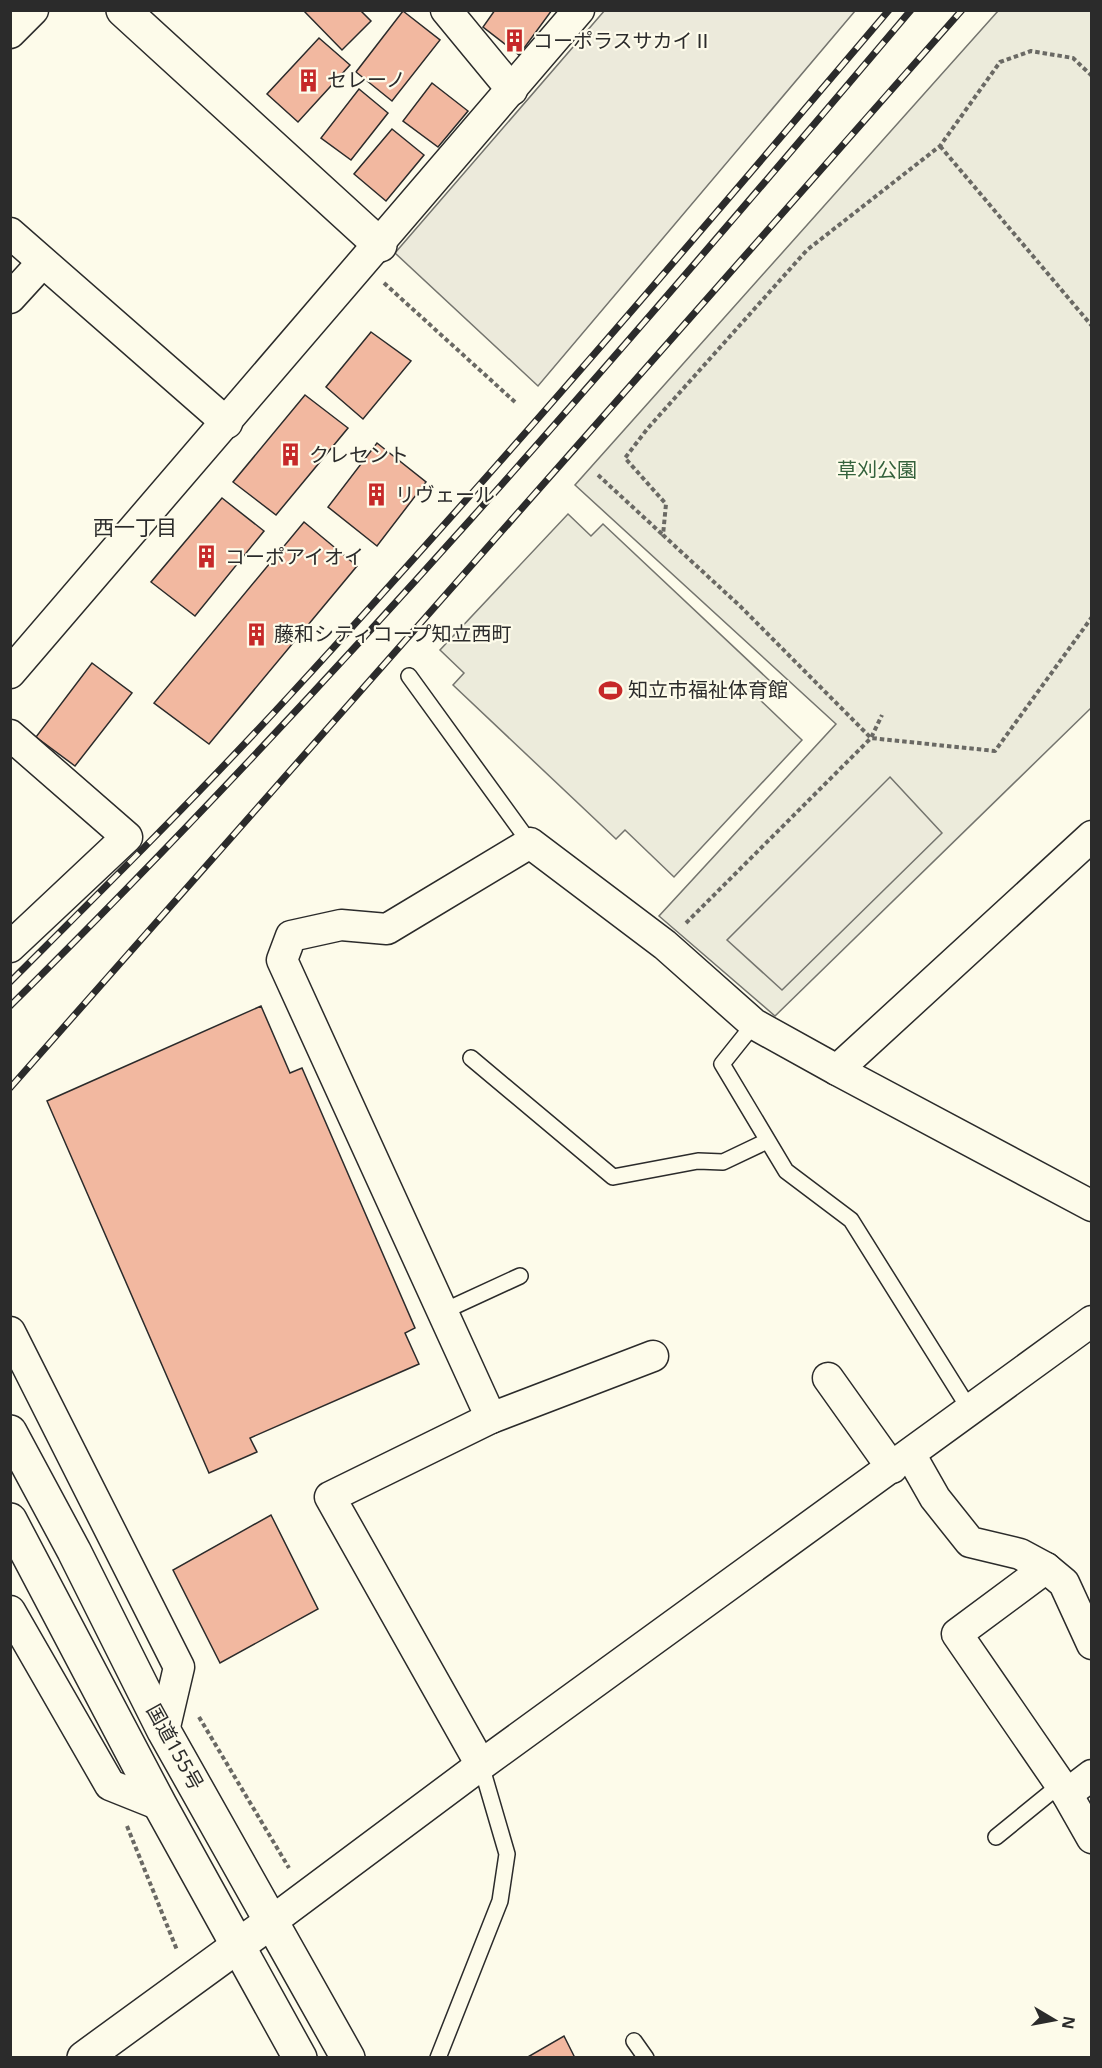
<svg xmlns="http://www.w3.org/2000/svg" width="1102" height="2068" font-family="'Noto Sans','Noto Sans JP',sans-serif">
<rect width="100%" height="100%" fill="#fdfbea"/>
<!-- green -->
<g fill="#ecebdb" stroke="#74746e" stroke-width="1.5">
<polygon points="998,11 1091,11 1091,708 775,1016 659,916 836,724 575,485"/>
<polygon points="568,514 591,536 603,524 770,681 756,696 802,740 674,877 625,830 616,839 453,685 464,673 440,650"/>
</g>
<!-- parking -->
<g fill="#eceadb" stroke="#74746e" stroke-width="1.5">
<polygon points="605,10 855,11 538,386 395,253"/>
<polygon points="890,777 942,833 782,990 727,940"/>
</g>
<!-- building -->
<g fill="#f2b8a0" stroke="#2b2b2b" stroke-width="1.5">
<polygon points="303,10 360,10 371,21 342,50"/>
<polygon points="495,10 552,10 519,55 483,27"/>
<polygon points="403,11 440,40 392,101 356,72"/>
<polygon points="319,38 350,65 298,122 267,94"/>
<polygon points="432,83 468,111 438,147 403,121"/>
<polygon points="359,89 388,113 351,160 321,138"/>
<polygon points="392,129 424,155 386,201 354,174"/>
<polygon points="371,332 411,361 363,419 326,387"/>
<polygon points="305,395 348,428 276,515 233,482"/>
<polygon points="377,443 426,482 377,546 328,507"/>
<polygon points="222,498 264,531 195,616 151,582"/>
<polygon points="304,522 357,566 209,744 154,703"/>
<polygon points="92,663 132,693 75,766 36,737"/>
<polygon points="261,1006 290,1073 302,1068 415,1328 405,1333 419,1364 250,1438 257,1452 209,1473 47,1101"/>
<polygon points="271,1515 318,1609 220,1663 173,1570"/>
<polygon points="564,2036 575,2058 526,2058"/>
</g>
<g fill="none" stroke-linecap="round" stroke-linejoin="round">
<defs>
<g id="lane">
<polyline points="409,676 530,843"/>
<polyline points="754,1024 722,1064 786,1171 851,1220 970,1410"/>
<polyline points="471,1058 613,1177 698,1161 723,1162 767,1141"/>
<polyline points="444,1311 520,1276"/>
<polyline points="996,1837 1061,1784"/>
<polyline points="634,2041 646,2058"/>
<polyline points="438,2058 500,1901 507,1854 481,1765"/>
</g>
<g id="street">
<polyline points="446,10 512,90"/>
<polyline points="10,33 33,10"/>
<polyline points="10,233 227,423"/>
<polyline points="10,298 42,263"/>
<polyline points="10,673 579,10"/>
<polyline points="10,735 127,837 10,947"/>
<polyline points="837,1070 1092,1206"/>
<polyline points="10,1332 179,1667 164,1731"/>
<polyline points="828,1378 892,1468"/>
<polyline points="491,1418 653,1356"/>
<polyline points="910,1454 935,1498 970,1542 1020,1554 1046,1568 1064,1583 1092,1644"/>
<polyline points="1046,1568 957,1634 1067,1794 1092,1838"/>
<polyline points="10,1611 110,1785 160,1805"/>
<polyline points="481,1765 330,1497 491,1418 282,960 291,936 341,925 387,929 530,843 665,945 754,1024 837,1070 1092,836"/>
<polyline points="1067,1794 1092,1775"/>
<polyline points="272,1921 481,1765 1092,1321"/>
</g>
<g id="secondary">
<polyline points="123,10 380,245"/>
<polyline points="84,2058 272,1921"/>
</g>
<g id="highway">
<polyline points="10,1432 74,1551 164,1731 348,2058"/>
<polyline points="10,1520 160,1805 300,2058"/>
</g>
</defs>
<!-- lane casing -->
<use href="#lane" stroke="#2b2b2b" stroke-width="18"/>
<!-- street casing -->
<use href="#street" stroke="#2b2b2b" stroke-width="33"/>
<!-- secondary casing -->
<use href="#secondary" stroke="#2b2b2b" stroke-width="36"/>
<!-- highway casing -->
<use href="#highway" stroke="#2b2b2b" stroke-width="36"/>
<!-- path -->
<g stroke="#6a6964" stroke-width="4" stroke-dasharray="4.5 3" stroke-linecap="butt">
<polyline points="1092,76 1073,58 1031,51 1000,62 940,146 807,250 648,428 625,458 666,504 663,535 740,606 871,738 995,751 1092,617"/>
<polyline points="940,146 1092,326"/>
<polyline points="384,283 515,402"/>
<polyline points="598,475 663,535"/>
<polyline points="686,923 871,738 882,715"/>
<polyline points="199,1717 289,1868"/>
<polyline points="127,1826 177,1950"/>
</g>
<!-- lane -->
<use href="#lane" stroke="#fdfbea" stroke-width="15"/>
<!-- street -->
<use href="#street" stroke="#fdfbea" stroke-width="30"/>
<!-- secondary -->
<use href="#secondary" stroke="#fdfbea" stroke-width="33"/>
<!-- highway -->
<use href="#highway" stroke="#fdfbea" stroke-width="33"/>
<defs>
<g id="rail">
<path d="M10 982C105 887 200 793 291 694 496 471 693 241 889 10"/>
<path d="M10 1006C329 691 622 352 911 10"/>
<polyline points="10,1088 962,10"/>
</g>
</defs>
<!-- rail casing -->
<use href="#rail" stroke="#2b2b2b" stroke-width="7"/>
<!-- rail -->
<use href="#rail" stroke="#fdfbea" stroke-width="4.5" stroke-dasharray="14" stroke-linecap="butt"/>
</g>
<!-- icons -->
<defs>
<symbol id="building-bare" viewBox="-9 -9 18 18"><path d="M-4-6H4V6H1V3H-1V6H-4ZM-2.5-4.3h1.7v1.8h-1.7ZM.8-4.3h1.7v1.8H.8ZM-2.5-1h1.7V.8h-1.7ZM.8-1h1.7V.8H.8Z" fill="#c62828" stroke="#fdfbea" stroke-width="2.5" paint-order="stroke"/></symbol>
<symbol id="stadium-bare" viewBox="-9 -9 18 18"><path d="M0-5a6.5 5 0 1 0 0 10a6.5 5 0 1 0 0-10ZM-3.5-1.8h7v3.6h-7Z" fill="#c62828" stroke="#fdfbea" stroke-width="2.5" paint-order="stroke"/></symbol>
</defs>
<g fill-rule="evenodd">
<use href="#building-bare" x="498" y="24" width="33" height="33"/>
<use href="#building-bare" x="292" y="64" width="33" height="33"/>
<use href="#building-bare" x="274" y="438" width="33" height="33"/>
<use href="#building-bare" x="360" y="478" width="33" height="33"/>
<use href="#building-bare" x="190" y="540" width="33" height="33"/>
<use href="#building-bare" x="240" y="618" width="33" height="33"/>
<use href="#stadium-bare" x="594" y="674" width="33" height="33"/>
</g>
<g text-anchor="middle" stroke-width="4.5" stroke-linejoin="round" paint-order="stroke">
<!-- poi labels -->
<g font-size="20" fill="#2b2b2b" stroke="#fdfbea" text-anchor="start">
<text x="533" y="48">コーポラスサカイⅡ</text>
<text x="327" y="87">セレーノ</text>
<text x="309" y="462">クレセント</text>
<text x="395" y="502">リヴェール</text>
<text x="225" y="564">コーポアイオイ</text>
<text x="274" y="641">藤和シティコープ知立西町</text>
<text x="628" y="697">知立市福祉体育館</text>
</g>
<!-- park labels -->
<g font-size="20" fill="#34623c" stroke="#fdfbea">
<text x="877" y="477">草刈公園</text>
</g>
<!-- street labels -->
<g font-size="20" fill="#2b2b2b" stroke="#fdfbea">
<text transform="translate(175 1747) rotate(61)" y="7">国道155号</text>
</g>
<!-- neighbourhood labels -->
<g font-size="21" fill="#2b2b2b" stroke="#fdfbea">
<text x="135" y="535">西一丁目</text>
</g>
</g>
<!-- border -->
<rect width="1102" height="2068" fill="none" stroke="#2b2b2b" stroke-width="24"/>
<!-- north arrow -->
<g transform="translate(1054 2020) rotate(100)" stroke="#fdfbea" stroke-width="4.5" paint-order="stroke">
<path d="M0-4.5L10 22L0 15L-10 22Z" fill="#2b2b2b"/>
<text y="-9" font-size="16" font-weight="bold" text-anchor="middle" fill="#2b2b2b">N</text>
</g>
</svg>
